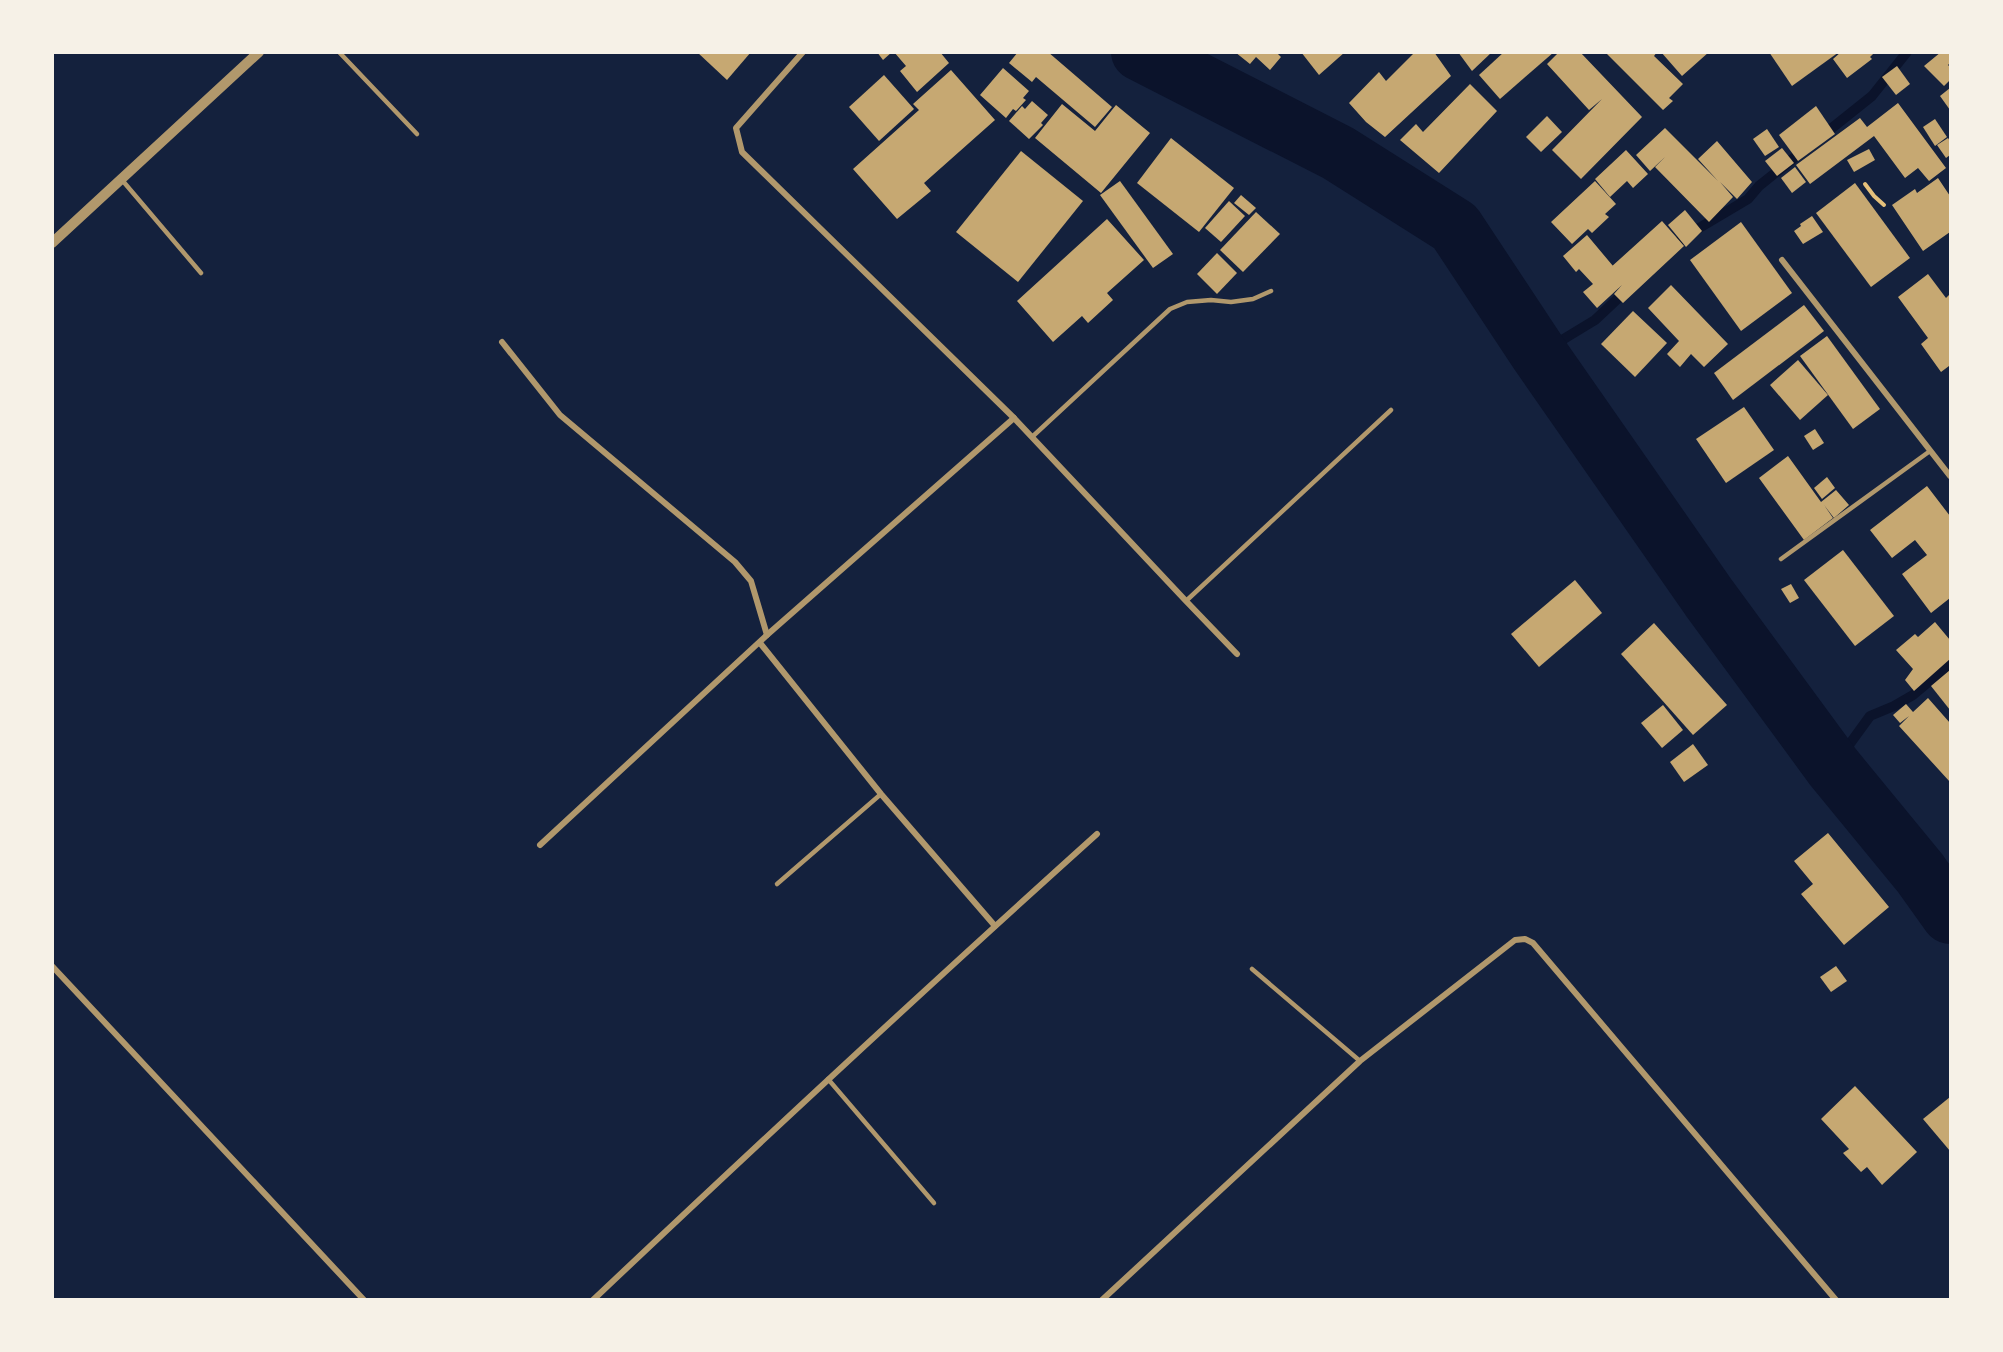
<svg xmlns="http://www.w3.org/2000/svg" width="2003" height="1352" font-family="'Archivo Narrow',sans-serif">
<rect width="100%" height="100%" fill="#14213d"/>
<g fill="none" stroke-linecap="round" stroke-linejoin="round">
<!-- stream -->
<g stroke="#0b132b" stroke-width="10">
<polyline points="1822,136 1872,96 1907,52"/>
<polyline points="1669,251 1684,237 1748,199 1759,186 1805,149"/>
<polyline points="1539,354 1595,320 1627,290"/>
<polyline points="1833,767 1870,716 1894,706 1913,695 1950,664"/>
</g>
<!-- river -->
<polyline stroke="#0b132b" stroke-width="58" points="1140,52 1338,153 1455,227 1539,354 1709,598 1833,767 1920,873 1950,915"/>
</g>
<!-- building -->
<g fill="#c6a872">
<polygon points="697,52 751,52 727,80"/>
<polygon points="877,52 892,52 883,60"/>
<polygon points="894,52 940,52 949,63 917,92 900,71 906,66"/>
<polygon points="1018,52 1048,52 1112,107 1095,127 1036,77 1032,82 1009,63"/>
<polygon points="1235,52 1276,52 1281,57 1270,70 1256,57 1250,64"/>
<polygon points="1301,52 1345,52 1319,75"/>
<polygon points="1415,52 1434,52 1451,76 1385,137 1366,122 1349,103 1379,72 1386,81"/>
<polygon points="1458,52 1492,52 1472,71"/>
<polygon points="1504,52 1554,52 1500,99 1479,75"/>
<polygon points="1559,52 1580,52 1642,117 1581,179 1552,150 1602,99 1589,110 1547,64"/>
<polygon points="1605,52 1657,52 1654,56 1683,84 1669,98 1673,101 1663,110"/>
<polygon points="1661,52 1709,52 1682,76"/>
<polygon points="1769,52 1839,52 1792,86"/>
<polygon points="1841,52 1875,52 1870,57 1872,59 1847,78 1833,59"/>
<polygon points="1941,52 1948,52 1950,55 1950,63 1948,65 1950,67 1950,80 1944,86 1924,66"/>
<polygon points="1897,66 1910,84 1896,95 1882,77"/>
<polygon points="1003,68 1029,91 1023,98 1026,100 1016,111 1013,109 1006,118 980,95"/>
<polygon points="951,70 995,120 924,183 931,191 897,219 853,169 919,110 913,104"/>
<polygon points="884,75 914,109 879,141 849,107"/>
<polygon points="1470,84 1497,111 1439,173 1400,140 1416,124 1423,132"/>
<polygon points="1950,88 1950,110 1940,96"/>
<polygon points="1032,101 1048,115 1041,123 1043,125 1029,139 1009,121 1022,106 1025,109"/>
<polygon points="1898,103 1946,168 1929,181 1918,168 1905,178 1874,136 1810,184 1796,165 1860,118 1867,127"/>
<polygon points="1062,104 1095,131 1116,105 1150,133 1101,193 1035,138"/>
<polygon points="1816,106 1835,134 1798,161 1779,135"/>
<polygon points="1547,116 1562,132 1541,152 1526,137"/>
<polygon points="1935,119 1947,137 1935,146 1923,127"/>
<polygon points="1665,128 1718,181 1698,159 1717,141 1752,182 1737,199 1720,182 1733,197 1709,222 1655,167 1665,157 1650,171 1636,155"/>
<polygon points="1767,129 1779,147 1765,156 1753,139"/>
<polygon points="1171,138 1234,188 1199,232 1137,183"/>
<polygon points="1948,138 1950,141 1950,155 1946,158 1937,145"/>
<polygon points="1782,148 1794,163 1777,176 1765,161"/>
<polygon points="1869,149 1875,160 1854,172 1847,160"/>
<polygon points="1626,150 1648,174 1633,188 1627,181 1610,197 1595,179"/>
<polygon points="1021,151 1083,201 1018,282 956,232"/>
<polygon points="1795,167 1806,182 1792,193 1781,178"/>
<polygon points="1938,178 1950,196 1950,232 1923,251 1892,205 1915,189 1917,193"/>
<polygon points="1120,181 1173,254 1153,268 1100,195"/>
<polygon points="1595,181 1616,204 1605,214 1609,217 1592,233 1588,229 1572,244 1551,222"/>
<polygon points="1855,183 1910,258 1871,287 1816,213"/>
<polygon points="1241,195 1256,208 1249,215 1234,203"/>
<polygon points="1229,201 1245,216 1221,242 1205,228"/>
<polygon points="1685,210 1702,231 1686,247 1668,225"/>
<polygon points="1256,212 1280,234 1243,272 1220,250"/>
<polygon points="1812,216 1823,232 1803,244 1794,231 1801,226 1800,224"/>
<polygon points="1107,219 1144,260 1107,293 1113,300 1088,323 1082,316 1053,342 1017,301"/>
<polygon points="1662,221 1684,246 1623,303 1614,294 1622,285 1597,308 1583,292 1593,284 1579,269 1576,272 1563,256 1587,235 1613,266 1610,268"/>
<polygon points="1741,222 1792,293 1741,331 1690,260"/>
<polygon points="1217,253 1237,273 1217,294 1197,274"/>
<polygon points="1928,274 1946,298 1950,294 1950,369 1949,366 1941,372 1921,344 1928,338 1898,297"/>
<polygon points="1671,285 1728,344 1704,367 1691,354 1680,367 1667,354 1679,341 1648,308"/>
<polygon points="1804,305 1824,331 1733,400 1714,373"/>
<polygon points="1633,311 1667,343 1635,377 1601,344"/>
<polygon points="1827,336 1880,409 1853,429 1800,356"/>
<polygon points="1798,360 1828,395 1800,420 1770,385"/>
<polygon points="1744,407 1774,450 1726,483 1696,439"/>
<polygon points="1815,429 1824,443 1813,450 1804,436"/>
<polygon points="1788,456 1821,502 1836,490 1849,505 1834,518 1824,505 1833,518 1804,540 1759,478"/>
<polygon points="1827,477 1835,488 1822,499 1814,488"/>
<polygon points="1927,486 1950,516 1950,598 1931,613 1902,574 1927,555 1915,540 1892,558 1870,530"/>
<polygon points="1843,550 1894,616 1855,646 1804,580"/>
<polygon points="1575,580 1602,613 1539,667 1511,634"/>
<polygon points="1791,584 1799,598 1790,603 1781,589"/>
<polygon points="1935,622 1950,640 1950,659 1914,691 1905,680 1913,669 1896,650 1915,634 1918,637"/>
<polygon points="1654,623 1727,705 1693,735 1621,654"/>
<polygon points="1950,670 1950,710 1931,686"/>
<polygon points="1928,698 1950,723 1950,782 1899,726 1909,716 1900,723 1893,715 1906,704 1913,712"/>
<polygon points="1663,705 1683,730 1662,748 1641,723"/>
<polygon points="1693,744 1708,765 1684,782 1670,762"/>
<polygon points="1828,833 1889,907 1844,945 1801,894 1813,884 1794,861"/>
<polygon points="1836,966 1847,981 1831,992 1820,977"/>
<polygon points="1855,1086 1917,1152 1882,1185 1867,1167 1861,1172 1843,1153 1849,1149 1821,1119"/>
<polygon points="1950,1097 1950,1151 1923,1119"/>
</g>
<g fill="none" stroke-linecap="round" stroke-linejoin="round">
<!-- path -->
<polyline stroke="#e5c07b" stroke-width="4" points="1865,184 1874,196 1884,205"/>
<!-- service -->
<g stroke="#b1986c" stroke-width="4.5">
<polyline points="339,52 417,134"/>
<polyline points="122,180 201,273"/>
<polyline points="1032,437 1170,309 1187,302 1211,300 1231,302 1253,299 1271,291"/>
<polyline points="1781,559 1930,451"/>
<polyline points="1186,601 1391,410"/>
<polyline points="777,884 881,794"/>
<polyline points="1252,969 1360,1061"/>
<polyline points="828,1079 934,1203"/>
</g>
<!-- minor -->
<g stroke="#b1986c" stroke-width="6">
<polyline points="803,52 736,128 742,152 1014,418 1186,601 1237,654"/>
<polyline points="1782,260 1950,476"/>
<polyline points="502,342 560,415 735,562 751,581 767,635"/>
<polyline points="760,643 881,794 995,926"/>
<polyline points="540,845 767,635 1014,418"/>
<polyline points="52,966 364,1300"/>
<path d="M593 1300C759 1143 927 987 1097 834"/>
<polyline points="1102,1300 1360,1061 1515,940 1525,939 1533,943 1836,1300"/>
</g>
<!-- tertiary -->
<polyline stroke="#b1986c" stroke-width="10" points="52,243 259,52"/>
</g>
<!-- border -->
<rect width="2003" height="1352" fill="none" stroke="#f6f1e7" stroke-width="108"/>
</svg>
